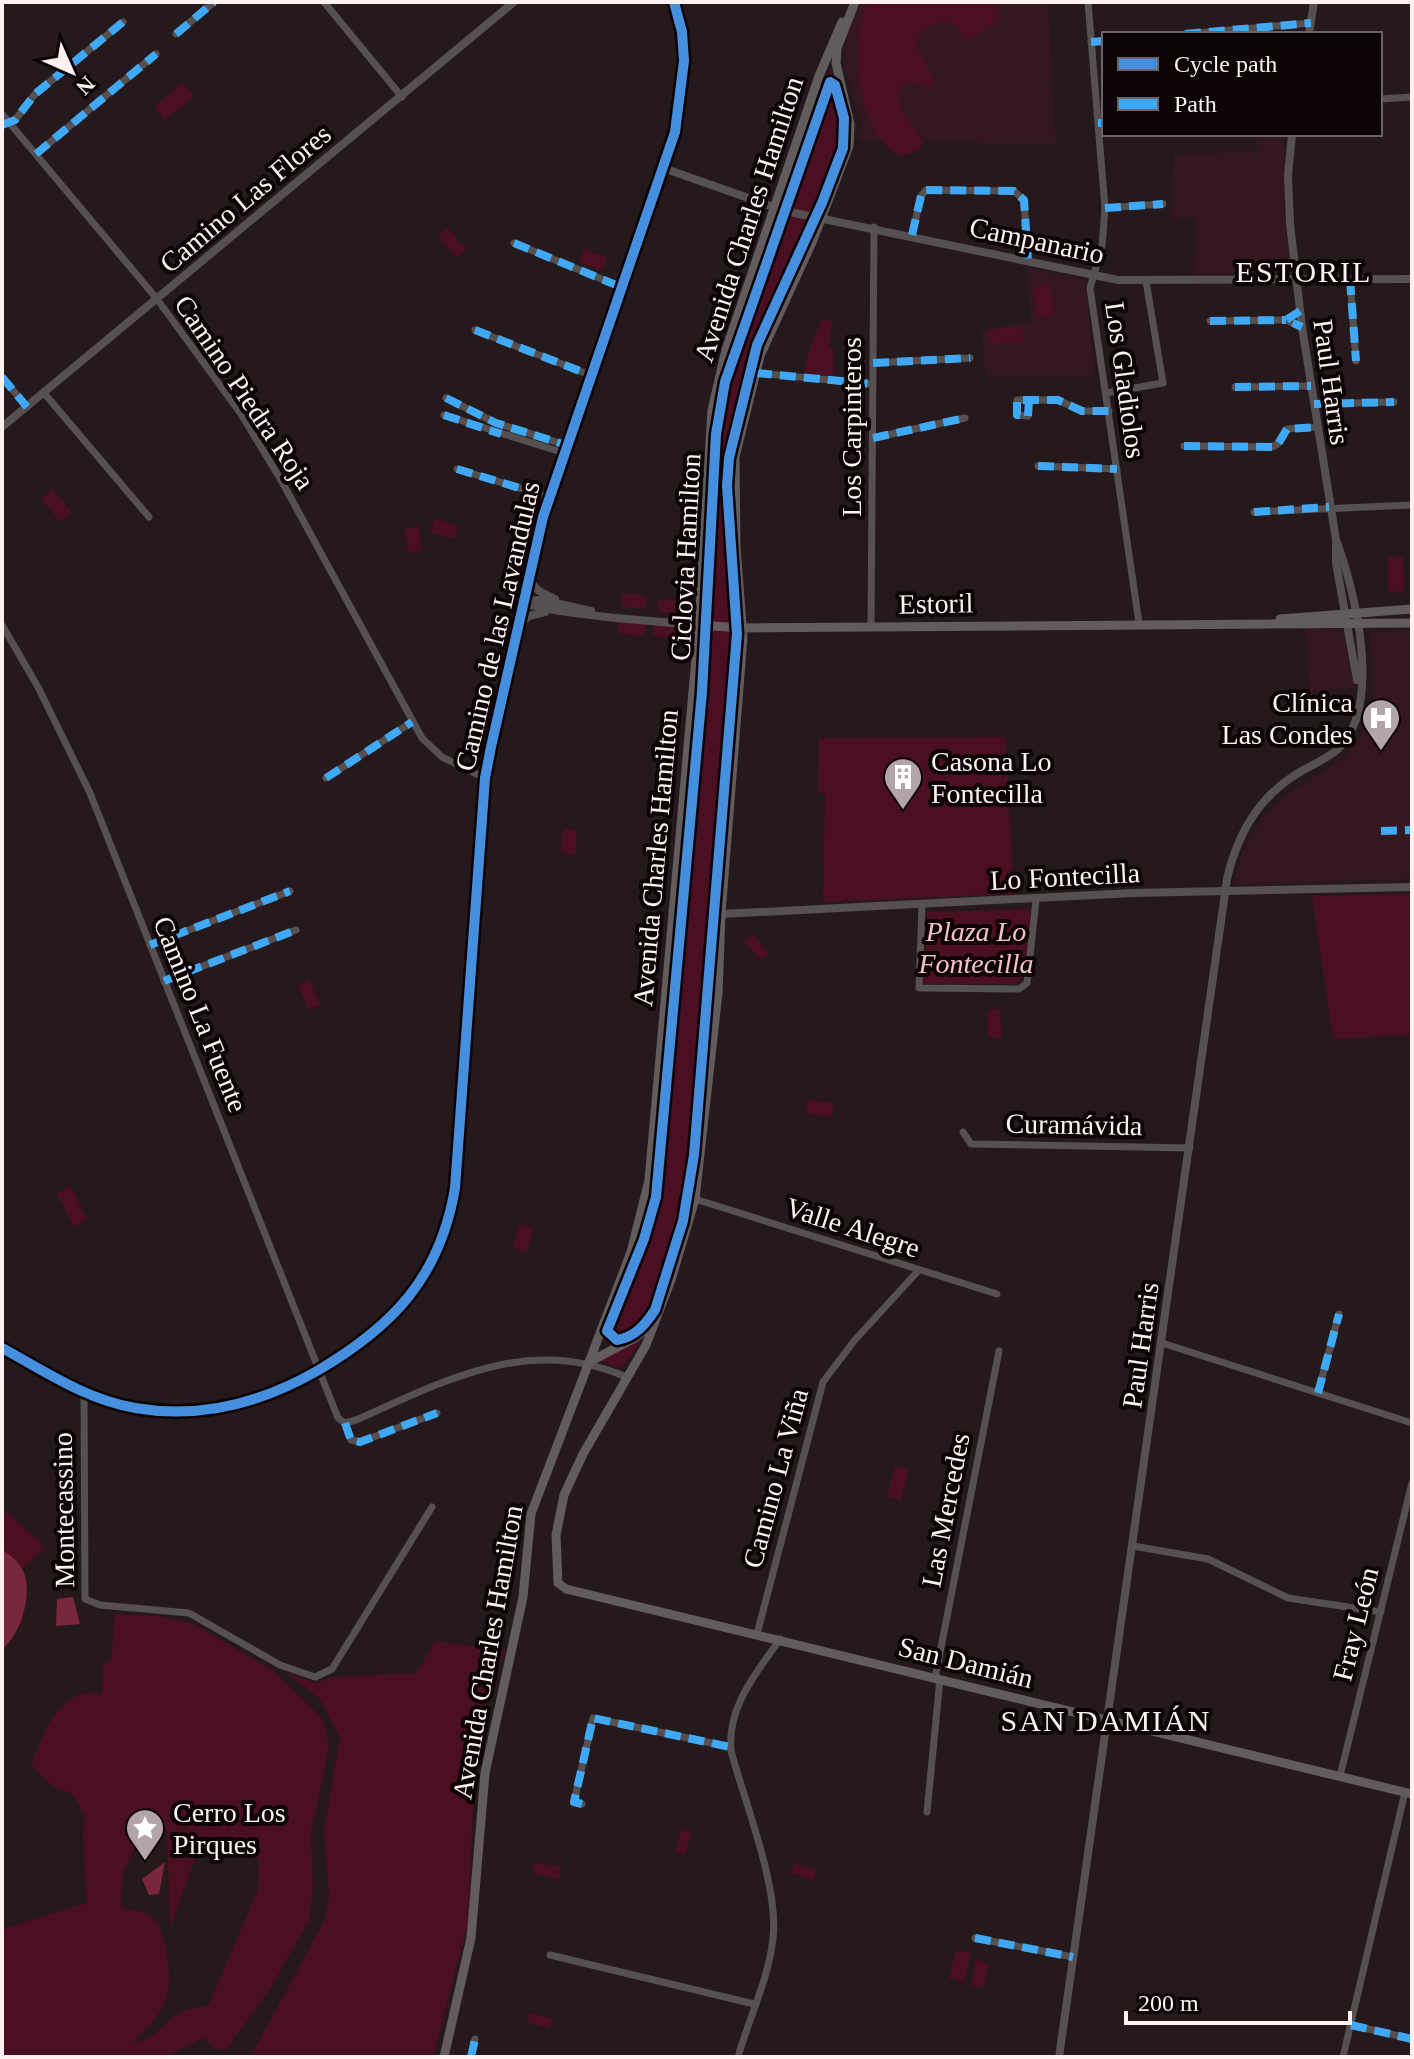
<svg xmlns="http://www.w3.org/2000/svg" width="1414" height="2059" font-family="Georgia,serif">
<rect width="100%" height="100%" fill="#26191c"/>
<!-- built -->
<g fill="#35181f">
<polygon points="861,2 1048,2 1056,145 859,140 862,124 847,77 845,51 848,27"/>
<polygon points="1257,134 1284,134 1284,220 1291,266 1284,272 1195,275 1196,219 1171,218 1174,154 1257,152"/>
<polygon points="1028,268 1085,280 1095,377 986,376 981,330 1030,322"/>
<polygon points="1306,627 1344,632 1350,674 1356,688 1310,692"/>
<polygon points="1412,631 1412,879 1233,884 1242,853 1262,819 1288,794 1344,758 1364,731 1371,712 1373,687 1370,632"/>
</g>
<!-- green -->
<g fill="#4b0f22" fill-rule="evenodd">
<path d="M868 2H995L1000 20 966 41 956 24C939 20 931 23 918 35L917 47 935 82 931 88 909 82 899 88C896 115 914 121 923 144L918 151 900 156C857 132 848 44 868 2Z"/>
<path d="M831 68 845 123 843 148 822 203 757 345 743 411 731 443 727 486 734 617 739 640C724 779 714 919 703 1058 700 1092 702 1127 698 1161 694 1200 650 1350 619 1368L600 1360 613 1352 606 1333 638 1252 653 1198 705 647 718 405 733 348Z"/>
<polygon points="182,83 194,96 165,120 154,107"/>
<polygon points="448,228 466,250 456,258 438,236"/>
<polygon points="584,249 607,258 602,271 579,262"/>
<polygon points="1050,285 1054,316 1037,318 1033,287"/>
<polygon points="821,320 832,321 829,348 833,349 834,376 804,374 807,357"/>
<polygon points="1022,326 1024,341 990,345 988,330"/>
<polygon points="53,489 72,513 61,522 41,499"/>
<polygon points="435,518 458,526 454,539 430,532"/>
<polygon points="418,526 422,550 409,553 404,529"/>
<polygon points="1387,557 1403,557 1404,591 1388,592"/>
<polygon points="622,593 647,596 645,609 621,607"/>
<polygon points="658,599 690,602 689,614 659,612"/>
<polygon points="618,621 647,624 643,637 618,633"/>
<polygon points="654,625 685,628 685,639 653,636"/>
<polygon points="1005,737 1014,894 823,902 825,793 818,793 819,738"/>
<polygon points="563,829 577,830 575,854 561,853"/>
<polygon points="1412,894 1412,1035 1333,1039 1312,896"/>
<polygon points="1031,909 1023,976 1017,984 923,984 927,912"/>
<polygon points="753,934 769,953 761,960 744,942"/>
<polygon points="309,980 321,1005 309,1010 298,985"/>
<polygon points="1000,1009 1002,1038 988,1038 987,1010"/>
<polygon points="808,1100 834,1103 832,1117 806,1114"/>
<polygon points="71,1186 87,1220 74,1227 57,1193"/>
<polygon points="520,1224 533,1228 527,1252 513,1248"/>
<polygon points="895,1466 909,1469 901,1500 887,1497"/>
<polygon points="2,1507 45,1547 23,1569 2,1549"/>
<path d="M115 1614 157 1616 192 1623 274 1671 320 1716 326 1730 329 1747 311 1833 313 1889 309 1921 268 1992 226 2050 215 2049 204 2038 164 2057H2V1929L86 1903 87 1906 83 1835 85 1816 72 1794 52 1786 31 1765C44 1733 59 1684 102 1694L103 1664 111 1661ZM143 1831H167L170 1928 202 1840 259 1859 258 1889 208 2006C162 2009 170 2035 132 2043 145 2030 158 2019 166 2000 173 1983 168 1927 151 1916 144 1911 130 1910 121 1907L123 1872Z"/>
<polygon points="435,1641 506,1650 477,1718 468,1923 433,2057 250,2057 324,1921 329,1897 324,1831 340,1738 320,1699 286,1673 315,1683 334,1677 416,1673"/>
<polygon points="681,1830 691,1832 685,1855 675,1853"/>
<polygon points="535,1863 561,1867 559,1879 533,1874"/>
<polygon points="794,1863 817,1871 813,1880 791,1873"/>
<polygon points="956,1950 971,1953 964,1982 949,1978"/>
<polygon points="976,1960 989,1963 984,1988 971,1985"/>
<polygon points="530,2013 552,2018 550,2028 527,2023"/>
</g>
<!-- water -->
<g fill="#78273f">
<path d="M2 1549C8 1554 17 1560 21 1567 35 1587 22 1635 2 1649Z"/>
<polygon points="73,1597 80,1624 56,1626 57,1599"/>
<polygon points="165,1862 159,1894 149,1895 142,1879"/>
</g>
<g fill="none" stroke-linecap="round" stroke-linejoin="round">
<!-- minor -->
<g stroke="#565051" stroke-width="7">
<polyline points="324,2 402,97"/>
<polyline points="1088,2 1105,208 1102,246 1090,288 1139,623"/>
<polyline points="176,34 214,2"/>
<polyline points="1185,34 1311,23"/>
<polyline points="1091,42 1104,41"/>
<polyline points="1380,99 1412,97"/>
<polyline points="2,114 157,299 241,414 281,480 422,738 442,757 485,778"/>
<polyline points="2,125 15,120 35,94 123,22"/>
<polyline points="36,154 156,54"/>
<polyline points="1105,208 1163,204"/>
<polyline points="912,235 921,196 926,190 1014,191 1024,200 1028,261"/>
<polyline points="514,243 621,287"/>
<polyline points="1350,279 1356,361"/>
<polyline points="1300,311 1286,320 1302,327"/>
<polyline points="1210,321 1286,320"/>
<polyline points="475,330 590,375"/>
<polyline points="873,363 970,358"/>
<polyline points="756,373 873,384"/>
<polyline points="2,377 27,407"/>
<polyline points="1235,387 1311,386"/>
<polyline points="44,393 149,517"/>
<polyline points="1106,393 1163,383 1146,281"/>
<polyline points="446,398 496,423 566,445"/>
<polyline points="1029,400 1028,416 1017,415 1017,400 1058,400 1082,411 1109,411"/>
<polyline points="1314,404 1394,402"/>
<polyline points="444,415 564,453"/>
<polyline points="873,438 965,418"/>
<polyline points="1184,446 1272,447 1278,444 1287,429 1317,427"/>
<polyline points="1038,466 1117,469"/>
<polyline points="457,469 549,497"/>
<polyline points="1254,512 1412,505"/>
<path d="M2 625 38 687 90 793 338 1418 345 1423 356 1420C445 1381 528 1334 626 1377"/>
<polyline points="871,627 874,227"/>
<polyline points="326,778 412,722"/>
<polyline points="922,906 919,988 1019,989 1027,983 1036,900"/>
<polyline points="150,945 290,891"/>
<polyline points="164,981 296,930"/>
<polyline points="963,1132 971,1144 1190,1148"/>
<polyline points="695,1199 997,1294"/>
<polyline points="1162,1343 1412,1423"/>
<path d="M2 1348C46 1372 85 1399 135 1408 199 1419 261 1403 317 1371 392 1327 440 1278 455 1188L485 778 522 601"/>
<polyline points="1318,1393 1339,1314"/>
<polyline points="84,1394 85,1599 100,1605 189,1613 280,1665 315,1677 332,1669 432,1507"/>
<polyline points="345,1423 351,1440 360,1442 437,1413"/>
<polyline points="1133,1546 1208,1559 1288,1598 1381,1612"/>
<polyline points="757,1634 823,1382 854,1341 918,1271"/>
<polyline points="935,1678 999,1351"/>
<polyline points="1340,1776 1412,1483"/>
<polyline points="582,1804 574,1802 593,1718 730,1747"/>
<polyline points="927,1812 940,1679"/>
<polyline points="975,1938 1073,1957"/>
<polyline points="550,1955 754,2004"/>
<polyline points="1351,2025 1412,2039"/>
<polyline points="471,2057 475,2039"/>
<path d="M738 2057C749 2018 769 1978 773 1938 779 1887 745 1803 731 1751 727 1706 756 1674 780 1639"/>
<polyline points="1343,2057 1405,1792"/>
</g>
<!-- tertiary -->
<g stroke="#565051" stroke-width="8">
<polyline points="1309,34 1314,2"/>
<polyline points="1292,134 1288,176 1290,224 1302,327 1336,540 1336,563 1357,680"/>
<polyline points="663,168 785,211 1118,280 1412,279"/>
<polyline points="2,427 514,2"/>
<polyline points="527,579 539,591 555,599"/>
<path d="M522 601C542 512 571 426 601 340 634 248 709 97 674 2"/>
<path d="M522 601C533 613 673 623 699 625"/>
<polyline points="522,601 541,600 591,611"/>
<polyline points="516,627 529,616 545,612"/>
<polyline points="721,914 1132,893 1412,887"/>
<path d="M1059 2057 1227 879C1237 835 1257 799 1295 775 1309 766 1325 760 1337 750 1384 707 1355 590 1336 540"/>
</g>
<!-- secondary -->
<g stroke="#625c5d" stroke-width="9">
<polyline points="855,2 837,48 836,63 850,124 849,146 813,240 760,356 735,457 736,547 743,637 721,914 718,993 695,1199 671,1280 646,1345 583,1454 564,1495 556,1535 558,1583 566,1589 1412,1794"/>
<polyline points="1280,619 1412,609"/>
<polyline points="699,625 742,628 1412,623"/>
<polyline points="589,1362 635,1338 654,1322"/>
<polyline points="444,2057 471,1938 485,1773 523,1597 531,1514 631,1252 649,1180 699,625 712,410 726,350 819,76 842,22"/>
</g>
<!-- quiet -->
<g stroke="#3fa9f5" stroke-width="8" stroke-dasharray="16 8" stroke-linecap="butt">
<polyline points="176,34 214,2"/>
<polyline points="1185,34 1311,23"/>
<polyline points="1091,42 1104,41"/>
<polyline points="1098,123 1104,123"/>
<polyline points="2,125 15,120 35,94 123,22"/>
<polyline points="36,154 156,54"/>
<polyline points="1105,208 1163,204"/>
<polyline points="912,235 921,196 926,190 1014,191 1024,200 1028,261"/>
<polyline points="514,243 621,287"/>
<polyline points="1350,279 1356,361"/>
<polyline points="1300,311 1286,320 1302,327"/>
<polyline points="1210,321 1286,320"/>
<polyline points="475,330 590,375"/>
<polyline points="873,363 970,358"/>
<polyline points="756,373 873,384"/>
<polyline points="2,377 27,407"/>
<polyline points="1235,387 1311,386"/>
<polyline points="446,398 496,423 566,445"/>
<polyline points="1029,400 1028,416 1017,415 1017,400 1058,400 1082,411 1109,411"/>
<polyline points="1314,404 1394,402"/>
<polyline points="444,415 501,434"/>
<polyline points="873,438 965,418"/>
<polyline points="1184,446 1272,447 1278,444 1287,429 1317,427"/>
<polyline points="1038,466 1117,469"/>
<polyline points="457,469 549,497"/>
<polyline points="1254,512 1329,507"/>
<polyline points="326,778 412,722"/>
<polyline points="1381,831 1412,830"/>
<polyline points="150,945 290,891"/>
<polyline points="164,981 296,930"/>
<polyline points="1318,1393 1339,1314"/>
<polyline points="345,1423 351,1440 360,1442 437,1413"/>
<polyline points="582,1804 574,1802 593,1718 730,1747"/>
<polyline points="975,1938 1073,1957"/>
<polyline points="1351,2025 1412,2039"/>
<polyline points="471,2057 475,2039"/>
</g>
<defs>
<g id="cycleway">
<path d="M830 82 835 85 844 118 843 148 822 203 757 345 729 458 727 486 737 634 694 1155 683 1221 655 1310C645 1325 635 1337 617 1340L607 1331 644 1239 656 1197 702 692 716 434 725 382Z"/>
<path d="M2 1348C46 1372 85 1399 135 1408 199 1419 261 1403 317 1371 392 1327 440 1278 455 1188L485 778 491 747 543 517 675 132 684 61 682 32 674 2"/>
</g>
</defs>
<!-- cycleway casing -->
<use href="#cycleway" stroke="#0d0406" stroke-width="15"/>
<!-- cycleway -->
<use href="#cycleway" stroke="#468fdf" stroke-width="10"/>
</g>
<!-- icons -->
<defs>
<symbol id="hospital-pin" viewBox="-11 -11 22 30"><path d="M0 17L-7.5 6A9.5 9.5 0 1 1 7.5 6Z" fill="#b3a5a7" stroke="#0d0406"/><path d="M-5-5h3v3.5h4V-5h3V5h-3V1.5h-4V5h-3Z" fill="#fff"/></symbol>
<symbol id="building-pin" viewBox="-11 -11 22 30"><path d="M0 17L-7.5 6A9.5 9.5 0 1 1 7.5 6Z" fill="#b3a5a7" stroke="#0d0406"/><path d="M-4-6H4V6H1V3H-1V6H-4ZM-2.5-4.3h1.7v1.8h-1.7ZM.8-4.3h1.7v1.8H.8ZM-2.5-1h1.7V.8h-1.7ZM.8-1h1.7V.8H.8Z" fill="#fff"/></symbol>
<symbol id="sight-pin" viewBox="-11 -11 22 30"><path d="M0 17L-7.5 6A9.5 9.5 0 1 1 7.5 6Z" fill="#b3a5a7" stroke="#0d0406"/><path d="M0-6L1.8-2.2L6-1.7L2.9 1.2L3.7 5.4L0 3.3L-3.7 5.4L-2.9 1.2L-6-1.7L-1.8-2.2Z" fill="#fff"/></symbol>
</defs>
<g fill-rule="evenodd">
<use href="#hospital-pin" x="1359" y="696" width="44" height="60"/>
<use href="#building-pin" x="881" y="755" width="44" height="60"/>
<use href="#sight-pin" x="123" y="1806" width="44" height="60"/>
</g>
<g text-anchor="middle" stroke-width="8" stroke-linejoin="round" paint-order="stroke">
<!-- street labels -->
<g font-size="28" fill="#fff0f2" stroke="#0d0406">
<text transform="translate(245 198) rotate(-40)" y="10">Camino Las Flores</text>
<text transform="translate(748 219) rotate(-72)" y="10">Avenida Charles Hamilton</text>
<text transform="translate(1037 240) rotate(12)" y="10">Campanario</text>
<text transform="translate(1126 380) rotate(82)" y="10">Los Gladiolos</text>
<text transform="translate(1332 382) rotate(82)" y="10">Paul Harris</text>
<text transform="translate(245 392) rotate(56)" y="10">Camino Piedra Roja</text>
<text transform="translate(851 427) rotate(-90)" y="10">Los Carpinteros</text>
<text transform="translate(685 557) rotate(-87)" y="10">Ciclovia Hamilton</text>
<text transform="translate(936 603) rotate(-1)" y="10">Estoril</text>
<text transform="translate(497 626) rotate(-77)" y="10">Camino de las Lavandulas</text>
<text transform="translate(655 858) rotate(-85)" y="10">Avenida Charles Hamilton</text>
<text transform="translate(1065 876) rotate(-3)" y="10">Lo Fontecilla</text>
<text transform="translate(201 1014) rotate(68)" y="10">Camino La Fuente</text>
<text transform="translate(1074 1124) rotate(1)" y="10">Curamávida</text>
<text transform="translate(853 1227) rotate(18)" y="10">Valle Alegre</text>
<text transform="translate(1140 1345) rotate(-82)" y="10">Paul Harris</text>
<text transform="translate(775 1478) rotate(-75)" y="10">Camino La Viña</text>
<text transform="translate(63 1510) rotate(-91)" y="10">Montecassino</text>
<text transform="translate(945 1510) rotate(-79)" y="10">Las Mercedes</text>
<text transform="translate(1355 1624) rotate(-76)" y="10">Fray León</text>
<text transform="translate(487 1652) rotate(-80)" y="10">Avenida Charles Hamilton</text>
<text transform="translate(966 1662) rotate(14)" y="10">San Damián</text>
</g>
<!-- poi labels -->
<g font-size="28" fill="#fff0f2" stroke="#0d0406" text-anchor="start">
<text x="1353" y="712" text-anchor="end">Clínica<tspan x="1353" dy="32">Las Condes</tspan></text>
<text x="931" y="771">Casona Lo<tspan x="931" dy="32">Fontecilla</tspan></text>
<text x="173" y="1822">Cerro Los<tspan x="173" dy="32">Pirques</tspan></text>
</g>
<!-- park labels -->
<g font-size="28" font-style="italic" fill="#f5c1ca" stroke="#0d0406">
<text x="976" y="941">Plaza Lo<tspan x="976" dy="32">Fontecilla</tspan></text>
</g>
<!-- neighbourhood labels -->
<g font-size="30" letter-spacing="2" fill="#fff0f2" stroke="#0d0406">
<text x="1304" y="282">ESTORIL</text>
<text x="1106" y="1731">SAN DAMIÁN</text>
</g>
</g>
<!-- border -->
<rect width="1414" height="2059" fill="none" stroke="#fff0f2" stroke-width="8"/>
<!-- legend -->
<rect x="1102" y="32" width="280" height="104" fill="#0d0406" stroke="#6e6264" stroke-width="2"/>
<rect x="1118" y="58" width="40" height="12" fill="#468fdf" stroke="#6e6264" stroke-width="2"/>
<text x="1174" y="72" font-size="24" fill="#fff0f2">Cycle path</text>
<rect x="1118" y="98" width="40" height="12" fill="#3fa9f5" stroke="#6e6264" stroke-width="2"/>
<text x="1174" y="112" font-size="24" fill="#fff0f2">Path</text>
<!-- north arrow -->
<g transform="translate(72 72) rotate(135)" stroke="#0d0406" stroke-width="6" paint-order="stroke">
<path d="M0-6L14 30L0 20L-14 30Z" fill="#fff0f2"/>
<text y="-12" font-size="22" font-weight="bold" text-anchor="middle" fill="#fff0f2">N</text>
</g>
<!-- scale -->
<path d="M1126 2011v12h224v-12" fill="none" stroke="#fff0f2" stroke-width="4"/>
<text x="1138" y="2011" font-size="24" fill="#fff0f2" stroke="#0d0406" stroke-width="6" paint-order="stroke">200 m</text>
</svg>
